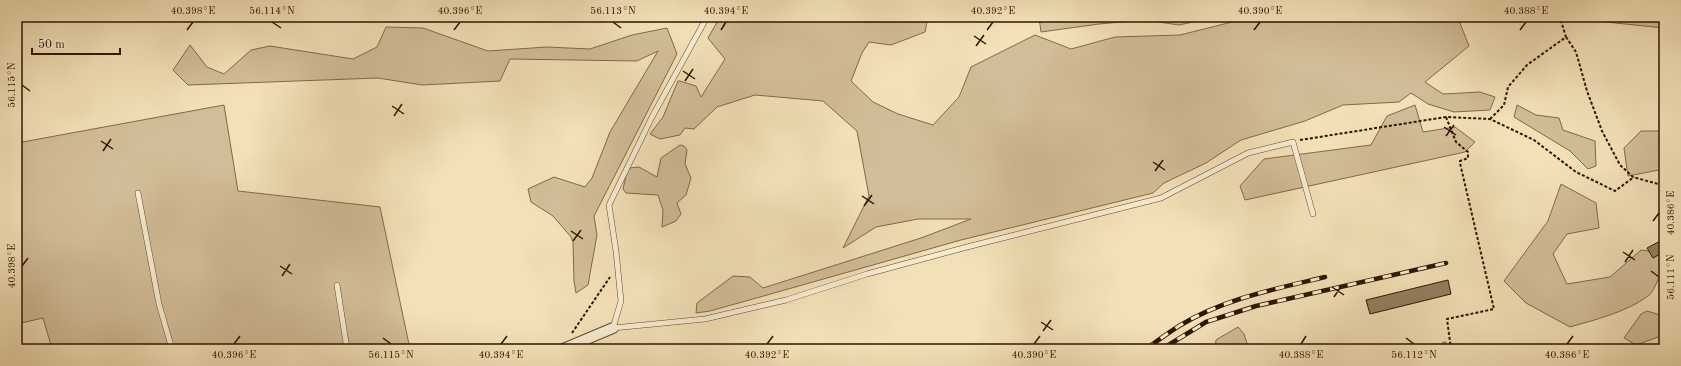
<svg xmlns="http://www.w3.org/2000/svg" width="1681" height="366" font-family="'Old Standard TT',serif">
<rect width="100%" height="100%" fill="#f2e0b6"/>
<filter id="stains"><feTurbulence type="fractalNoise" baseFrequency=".005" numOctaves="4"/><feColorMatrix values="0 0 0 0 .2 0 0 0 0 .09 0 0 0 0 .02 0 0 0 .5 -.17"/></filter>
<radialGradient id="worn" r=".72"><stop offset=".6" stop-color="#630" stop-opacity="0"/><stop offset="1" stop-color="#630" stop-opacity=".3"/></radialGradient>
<!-- green -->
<g fill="#d1bd97" stroke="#81684c">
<polygon points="720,17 858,17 864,22 927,22 925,32 891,45 869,42 862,53 851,81 873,102 898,114 933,125 959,97 971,67 1035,35 1071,49 1115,37 1180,35 1252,17 1458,18 1469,46 1425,82 1443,94 1480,92 1495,97 1490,110 1454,112 1428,104 1411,93 1399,102 1343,105 1305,121 1241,140 1206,163 1164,183 1153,193 961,240 760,297 710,311 696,313 697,303 733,276 750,277 763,288 921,238 971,219 918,219 876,227 843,248 869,196 857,131 823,101 755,95 717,107 694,129 685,128 680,135 660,139 650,134 663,117 678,81 680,81 696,86 701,97 725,59 708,38"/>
<polygon points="1039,17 1216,17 1179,25 1145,20 1099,24 1041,32"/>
<polygon points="1596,17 1664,17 1664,28 1596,21"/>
<polygon points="386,27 423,28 488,51 547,47 590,49 632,35 667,28 677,54 594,216 597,235 588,285 576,293 574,281 573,242 571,237 553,216 531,202 528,189 554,177 585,187 592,178 610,132 658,51 637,61 510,59 500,81 422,85 378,78 188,85 173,70 190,45 207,67 224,74 251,50 270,46 353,59 377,47"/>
<polygon points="224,105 238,191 380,207 410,349 52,349 43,318 17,324 17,143"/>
<polygon points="1415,105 1423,132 1455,127 1475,142 1465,152 1245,200 1240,186 1264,159 1371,145 1387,116"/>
<polygon points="1517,105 1536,115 1559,118 1563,130 1595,141 1596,166 1588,169 1570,151 1514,117"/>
<polygon points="1641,131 1664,131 1664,169 1628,176 1624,148"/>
<polygon points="680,145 684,146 687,150 685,164 691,178 686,195 677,203 681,214 676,221 662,227 663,210 658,195 626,193 623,189 627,172 630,168 639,167 657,177 661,158"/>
<path d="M1561 184 1596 203 1599 228 1567 234 1553 254 1567 284 1610 277 1641 250 1664 253C1664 263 1656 291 1648 296 1627 312 1594 320 1570 327L1526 303 1504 281 1548 221Z"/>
<polygon points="1647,311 1664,316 1664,335 1636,345 1624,338 1641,314"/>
<polygon points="1238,327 1244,334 1249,349 1215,349 1216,340"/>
<polygon points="1443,342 1446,342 1447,349 1372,349 1409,344 1439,348"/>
</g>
<!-- building -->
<g fill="#957e5f" stroke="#311400">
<polygon points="1664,239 1664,252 1653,258 1647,248"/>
<polygon points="1448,280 1451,294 1370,314 1366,300"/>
</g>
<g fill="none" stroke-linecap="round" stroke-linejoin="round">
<defs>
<g id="lane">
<polyline points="707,17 652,117 609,205 616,251 621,301 613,328 705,319 786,300 867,274 967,247 1161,198 1248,153 1293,142 1313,214"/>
<polyline points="138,193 159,304 172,349"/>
<polyline points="337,285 347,349"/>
</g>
<polyline id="street" points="563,349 613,328"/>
</defs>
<!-- lane casing -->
<use href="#lane" stroke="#61472e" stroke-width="6"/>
<!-- street casing -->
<use href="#street" stroke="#61472e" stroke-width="12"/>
<!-- path -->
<g stroke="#311400" stroke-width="2" stroke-dasharray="3 2" stroke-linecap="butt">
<polyline points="1566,37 1576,52 1587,91 1602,131 1620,165 1633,177 1658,184 1664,190"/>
<polyline points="1446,117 1456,142 1468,152 1468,158 1460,161 1460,163 1494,309 1447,319 1451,349"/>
<polyline points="1490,119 1504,105 1508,87 1527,65 1566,37 1561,21 1566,17"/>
<polyline points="1300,140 1446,117 1490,119 1534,140 1576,172 1615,191 1634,177"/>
<polyline points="572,333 610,277"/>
</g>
<!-- lane -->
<use href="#lane" stroke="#f7ebd0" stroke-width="5"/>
<!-- street -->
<use href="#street" stroke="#f7ebd0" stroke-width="10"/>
<defs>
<g id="rail">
<path d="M1146 349C1157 341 1168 333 1179 326 1223 299 1275 289 1325 277"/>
<polyline points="1162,349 1206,322 1256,306 1446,263"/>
<polyline points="1658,349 1664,348"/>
</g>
</defs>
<!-- rail casing -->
<use href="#rail" stroke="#311400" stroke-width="4.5"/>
<!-- rail -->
<use href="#rail" stroke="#f7ebd0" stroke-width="3" stroke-dasharray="9" stroke-linecap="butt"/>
</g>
<!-- ticks -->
<path fill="none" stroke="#311400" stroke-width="1.5" d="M272 22 281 28M613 22 621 28M187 30 193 22M454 30 460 22M721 30 726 22M987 30 993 22M1254 30 1260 22M1520 30 1526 22M974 36 986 44M976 46 984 35M683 71 695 79M685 81 693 69M22 85 30 91M392 106 404 114M394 116 402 104M1444 127 1456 135M1446 136 1454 125M101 141 113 149M103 151 111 139M1153 162 1165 170M1155 171 1163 160M862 196 874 204M864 206 872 195M1653 221 1659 213M571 231 583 239M573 241 581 230M1623 252 1635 260M1625 262 1633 250M22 266 28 258M280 266 292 274M1651 271 1659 277M282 276 290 264M1332 287 1344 295M1334 297 1342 285M1041 322 1053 330M1043 331 1051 320M383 338 391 344M1406 338 1414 344M234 344 240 336M501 344 507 336M767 344 773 336M1034 344 1040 336M1301 344 1306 336M1567 344 1573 336"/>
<!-- margin -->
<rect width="1681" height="366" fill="none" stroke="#f2e0b6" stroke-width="44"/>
<!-- scale -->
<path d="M32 48v6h88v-6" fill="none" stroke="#311400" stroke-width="2"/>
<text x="38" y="48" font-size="12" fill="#311400" stroke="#f7ebd0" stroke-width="3" paint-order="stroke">50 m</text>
<rect x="22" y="22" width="1637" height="322" fill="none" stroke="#311400" stroke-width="1.5"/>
<g font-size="10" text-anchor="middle" fill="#311400">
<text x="193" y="14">40.398°E</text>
<text x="272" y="14">56.114°N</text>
<text x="460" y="14">40.396°E</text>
<text x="613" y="14">56.113°N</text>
<text x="726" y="14">40.394°E</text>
<text x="993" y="14">40.392°E</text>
<text x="1260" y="14">40.390°E</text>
<text x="1526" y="14">40.388°E</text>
<text transform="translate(11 85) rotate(-90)" y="4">56.115°N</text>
<text transform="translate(1670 213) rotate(-90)" y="4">40.386°E</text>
<text transform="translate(11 266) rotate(-90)" y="4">40.398°E</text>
<text transform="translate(1670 277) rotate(-90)" y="4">56.111°N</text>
<text x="234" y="358">40.396°E</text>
<text x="391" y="358">56.115°N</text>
<text x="501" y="358">40.394°E</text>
<text x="767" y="358">40.392°E</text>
<text x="1034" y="358">40.390°E</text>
<text x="1301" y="358">40.388°E</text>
<text x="1414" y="358">56.112°N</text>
<text x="1567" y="358">40.386°E</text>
</g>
<rect width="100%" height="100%" filter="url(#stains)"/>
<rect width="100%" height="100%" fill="url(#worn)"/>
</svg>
